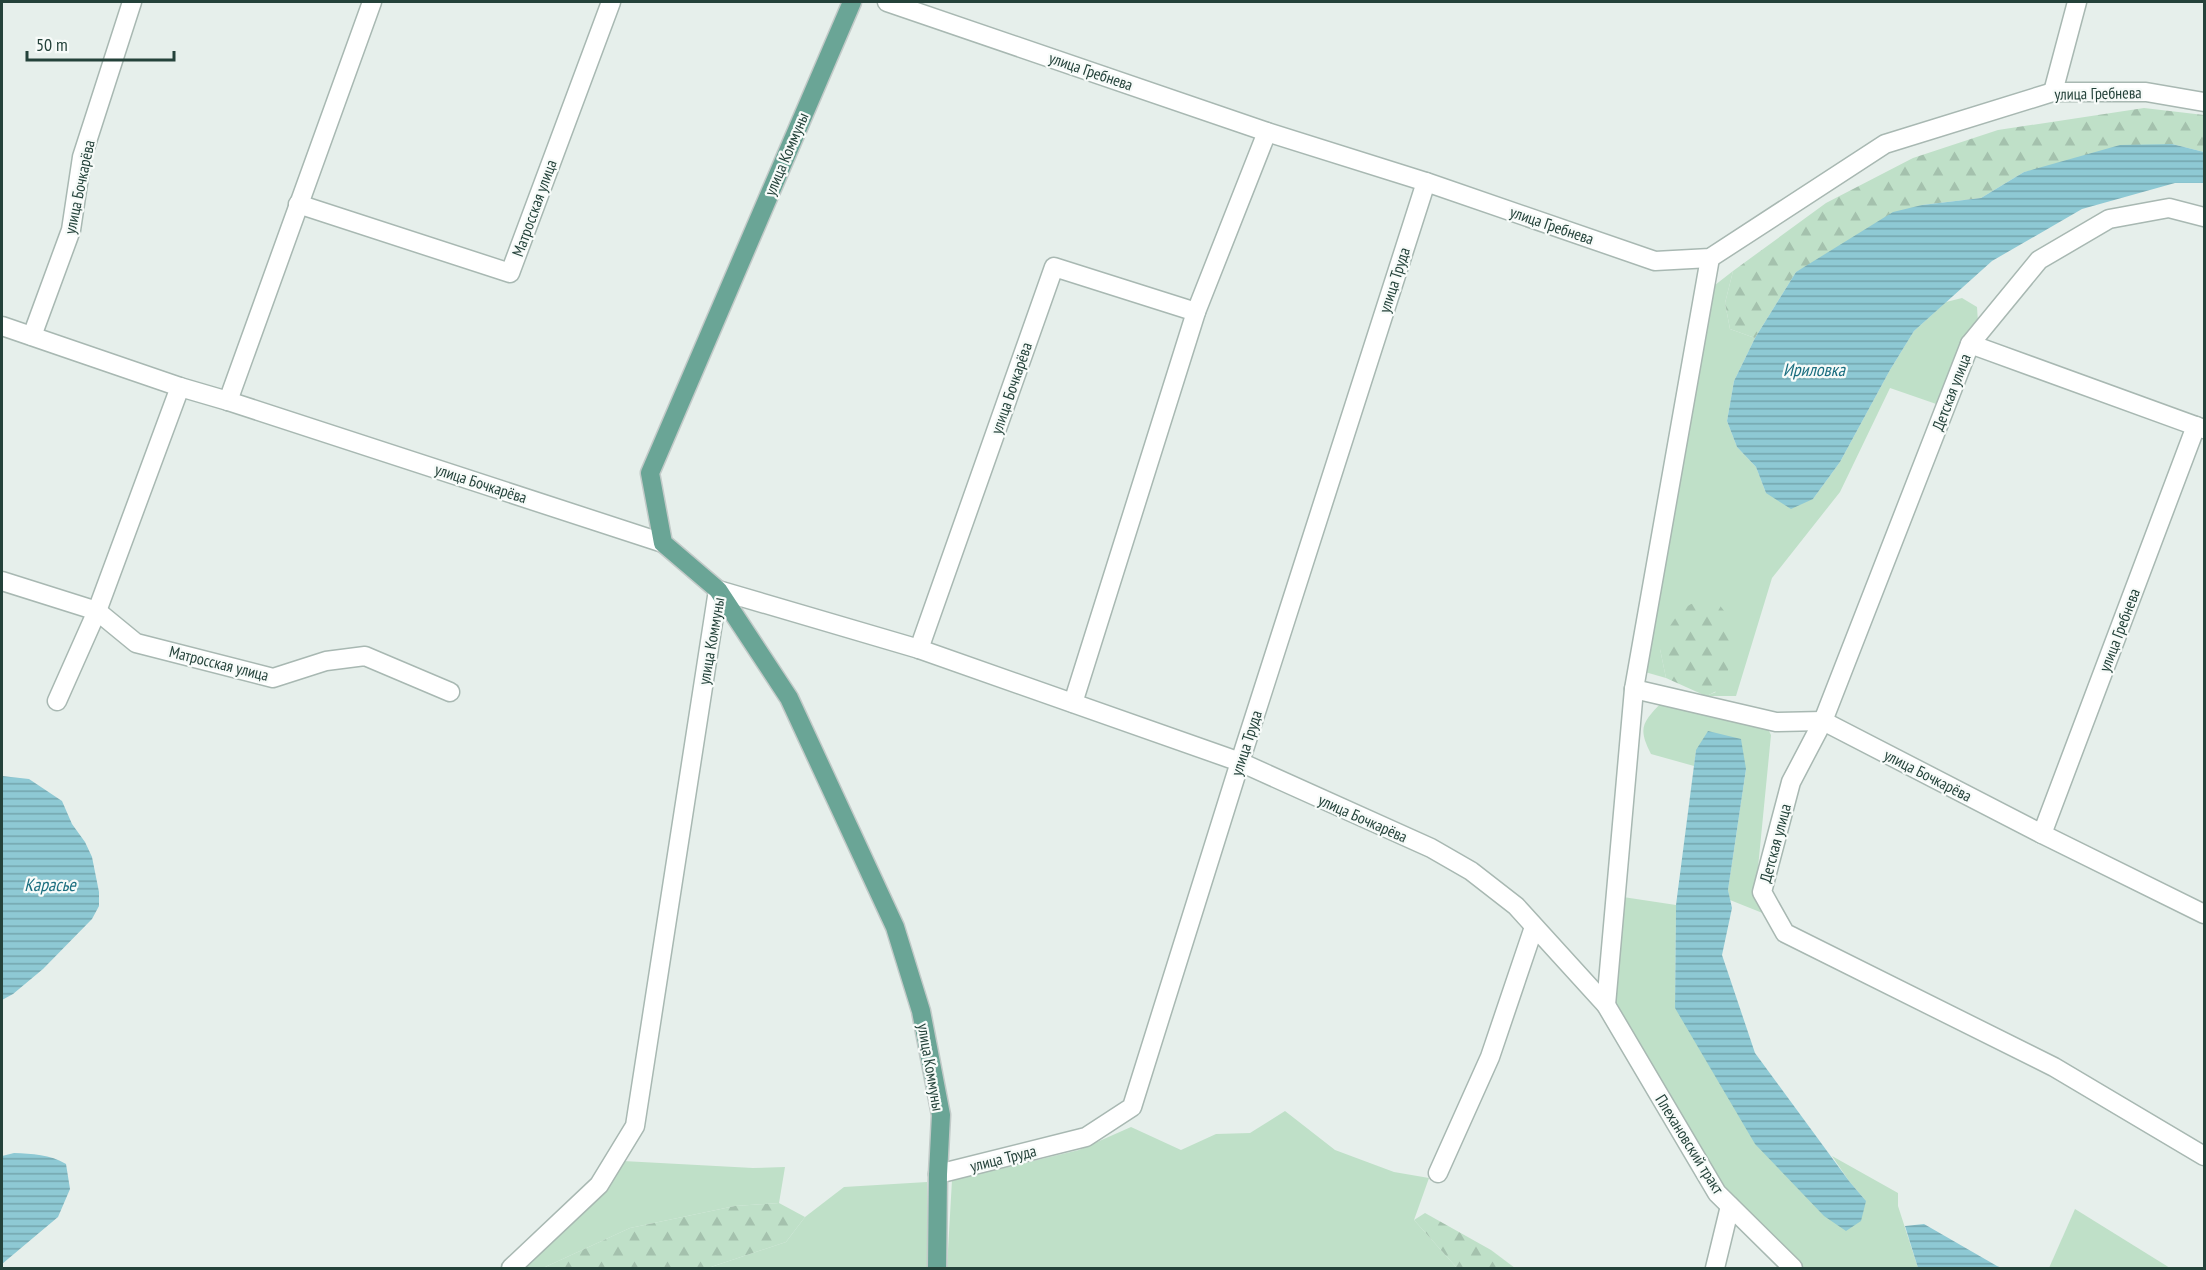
<svg xmlns="http://www.w3.org/2000/svg" width="2206" height="1270" font-family="'PT Sans Narrow',sans-serif">
<defs>
<pattern id="forest-firs" width="22" height="20" patternUnits="userSpaceOnUse" patternTransform="scale(1.5)"><rect width="22" height="20" fill="#bfe0c8"/><path d="M5 1l3.5 6h-7zM16 11l3.5 6h-7z" fill="#a4c1ad"/></pattern>
<pattern id="water-rules" width="6" height="5" patternUnits="userSpaceOnUse" patternTransform="scale(1.5)"><rect width="6" height="5" fill="#8ec9d4"/><path d="M0 2.5h6" fill="none" stroke="#74a5ad"/></pattern>
</defs>
<rect width="100%" height="100%" fill="#e6efeb"/>
<!-- grass -->
<g fill="#bfe0c8">
<polygon points="1733,271 1725,303 1730,329 1755,338 1734,381 1727,421 1737,447 1756,467 1766,493 1813,499 1840,462 1890,370 1914,331 1946,302 1962,298 1977,307 1978,322 1958,348 1942,406 1890,388 1840,492 1772,578 1736,696 1706,696 1716,692 1660,649 1666,678 1645,672 1715,285"/>
<path d="M1663 701 1766 725 1771 735 1756 888 1765 914 1730 900 1728 890 1746 769 1696 750 1694 766 1651 754C1637 727 1643 722 1663 701Z"/>
<polygon points="1623,897 1676,905 1675,1008 1866,1201 1849,1181 1832,1156 1898,1193 1898,1206 1918,1268 1803,1268 1731,1197 1693,1136 1613,999"/>
<polygon points="1285,1111 1335,1150 1394,1172 1429,1178 1414,1220 1457,1268 947,1268 952,1180 1079,1150 1131,1127 1181,1150 1216,1134 1250,1133"/>
<polygon points="623,1161 753,1168 785,1167 779,1203 735,1206 630,1228 543,1268 525,1268 596,1194"/>
<polygon points="927,1182 928,1268 708,1268 786,1242 805,1217 844,1187"/>
<polygon points="2075,1209 2170,1268 2049,1268"/>
</g>
<!-- forest -->
<g fill="url(#forest-firs)">
<polygon points="2144,108 2204,115 2204,152 2172,144 2024,172 1981,198 1922,205 1796,272 1755,338 1730,329 1725,303 1733,271 1826,203 1913,158 1998,130"/>
<path d="M1717 602C1720 606 1724 610 1726 614 1734 627 1731 668 1725 681 1721 689 1714 693 1706 696L1666 678 1660 649 1670 626 1680 611 1691 604Z"/>
<polygon points="779,1203 805,1217 786,1242 708,1268 543,1268 630,1228 735,1206"/>
<polygon points="1425,1213 1491,1250 1515,1268 1457,1268 1414,1220"/>
</g>
<!-- water -->
<g fill="url(#water-rules)">
<polygon points="2172,144 2204,152 2204,183 2175,183 2082,209 1992,261 1914,331 1890,370 1840,462 1813,499 1791,509 1766,493 1756,467 1737,447 1727,421 1734,381 1755,338 1796,272 1893,212 1922,205 1981,198 2024,172 2120,145"/>
<polygon points="1708,731 1741,739 1746,769 1728,890 1732,908 1722,955 1755,1053 1849,1181 1866,1201 1861,1221 1846,1231 1824,1216 1755,1144 1675,1008 1676,905 1696,750"/>
<polygon points="2,776 29,779 62,801 72,824 85,842 92,857 99,892 99,906 92,919 43,969 13,994 2,1000"/>
<path d="M14 1153C32 1154 50 1154 66 1164L70 1189 58 1217 2 1264V1156Z"/>
<polygon points="1924,1224 1997,1266 2002,1268 1918,1268 1905,1226"/>
</g>
<g fill="none" stroke-linecap="round" stroke-linejoin="round">
<defs>
<g id="minor">
<polyline points="887,2 1267,132 1426,182 1655,261 1710,258 1885,144 2053,92 2146,92 2204,102"/>
<polyline points="2053,92 2077,2"/>
<polyline points="298,204 510,273 611,2"/>
<polyline points="2204,217 2169,208 2109,219 2039,260 1970,344 1823,721 1791,782 1762,892 1785,933 2054,1067 2204,1156"/>
<polyline points="2,326 180,387 228,401 663,543"/>
<polyline points="32,336 71,230 82,157 132,2"/>
<polyline points="1970,344 2204,429"/>
<polyline points="228,401 372,2"/>
<polyline points="2,581 97,611 136,643 273,678 326,661 365,656 450,692"/>
<polyline points="919,649 1054,267 1196,312"/>
<polyline points="1634,689 1776,722 1823,721 2042,834 2204,914"/>
<polyline points="57,701 97,611 180,387"/>
<polyline points="1073,703 1196,312 1267,132"/>
<polyline points="2042,834 2196,426"/>
<polyline points="1606,1005 1634,689 1710,258"/>
<polyline points="1438,1173 1490,1057 1534,927"/>
<polyline points="938,1174 1086,1137 1132,1107 1240,762 1426,182"/>
<polyline points="511,1268 599,1185 635,1126 718,590 919,649 1240,762 1431,848 1471,871 1516,906 1606,1005 1717,1193 1793,1268"/>
<polyline points="1715,1268 1730,1206"/>
</g>
<polyline id="major" points="852,2 650,473 663,543 718,590 789,698 895,927 921,1011 941,1115 938,1174 937,1268"/>
</defs>
<!-- minor casing -->
<use href="#minor" stroke="#a8b8b2" stroke-width="21"/>
<!-- major casing -->
<use href="#major" stroke="#c2cac8" stroke-width="21"/>
<!-- minor -->
<use href="#minor" stroke="#fff" stroke-width="18"/>
<!-- major -->
<use href="#major" stroke="#6aa596" stroke-width="18"/>
</g>
<g text-anchor="middle" stroke-width="4.5" stroke-linejoin="round" paint-order="stroke">
<!-- street labels -->
<g font-size="16" fill="#24423a" stroke="#f7fbf9">
<text transform="translate(1091 71) rotate(19)" y="6">улица Гребнева</text>
<text transform="translate(2098 93) rotate(-1)" y="6">улица Гребнева</text>
<text transform="translate(786 154) rotate(-67)" y="6">улица Коммуны</text>
<text transform="translate(79 187) rotate(-78)" y="6">улица Бочкарёва</text>
<text transform="translate(534 208) rotate(-70)" y="6">Матросская улица</text>
<text transform="translate(1552 225) rotate(19)" y="6">улица Гребнева</text>
<text transform="translate(1394 280) rotate(-72)" y="6">улица Труда</text>
<text transform="translate(1011 388) rotate(-71)" y="6">улица Бочкарёва</text>
<text transform="translate(1951 392) rotate(-69)" y="6">Детская улица</text>
<text transform="translate(481 483) rotate(18)" y="6">улица Бочкарёва</text>
<text transform="translate(2119 630) rotate(-69)" y="6">улица Гребнева</text>
<text transform="translate(711 641) rotate(-80)" y="6">улица Коммуны</text>
<text transform="translate(219 663) rotate(14)" y="6">Матросская улица</text>
<text transform="translate(1246 743) rotate(-72)" y="6">улица Труда</text>
<text transform="translate(1928 775) rotate(27)" y="6">улица Бочкарёва</text>
<text transform="translate(1363 818) rotate(24)" y="6">улица Бочкарёва</text>
<text transform="translate(1775 843) rotate(-75)" y="6">Детская улица</text>
<text transform="translate(931 1067) rotate(80)" y="6">улица Коммуны</text>
<text transform="translate(1690 1144) rotate(58)" y="6">Плехановский тракт</text>
<text transform="translate(1003 1158) rotate(-14)" y="6">улица Труда</text>
</g>
<!-- water labels -->
<g font-size="18" font-style="italic" fill="#1c6f80" stroke="#f7fbf9">
<text x="1814" y="376">Ириловка</text>
<text x="50" y="891">Карасье</text>
</g>
</g>
<!-- border -->
<rect width="2206" height="1270" fill="none" stroke="#24423a" stroke-width="6"/>
<!-- scale -->
<path d="M27 51v9h147v-9" fill="none" stroke="#24423a" stroke-width="3"/>
<text x="36" y="51" font-size="18" fill="#24423a" stroke="#f7fbf9" stroke-width="4.5" paint-order="stroke">50 m</text>
</svg>
